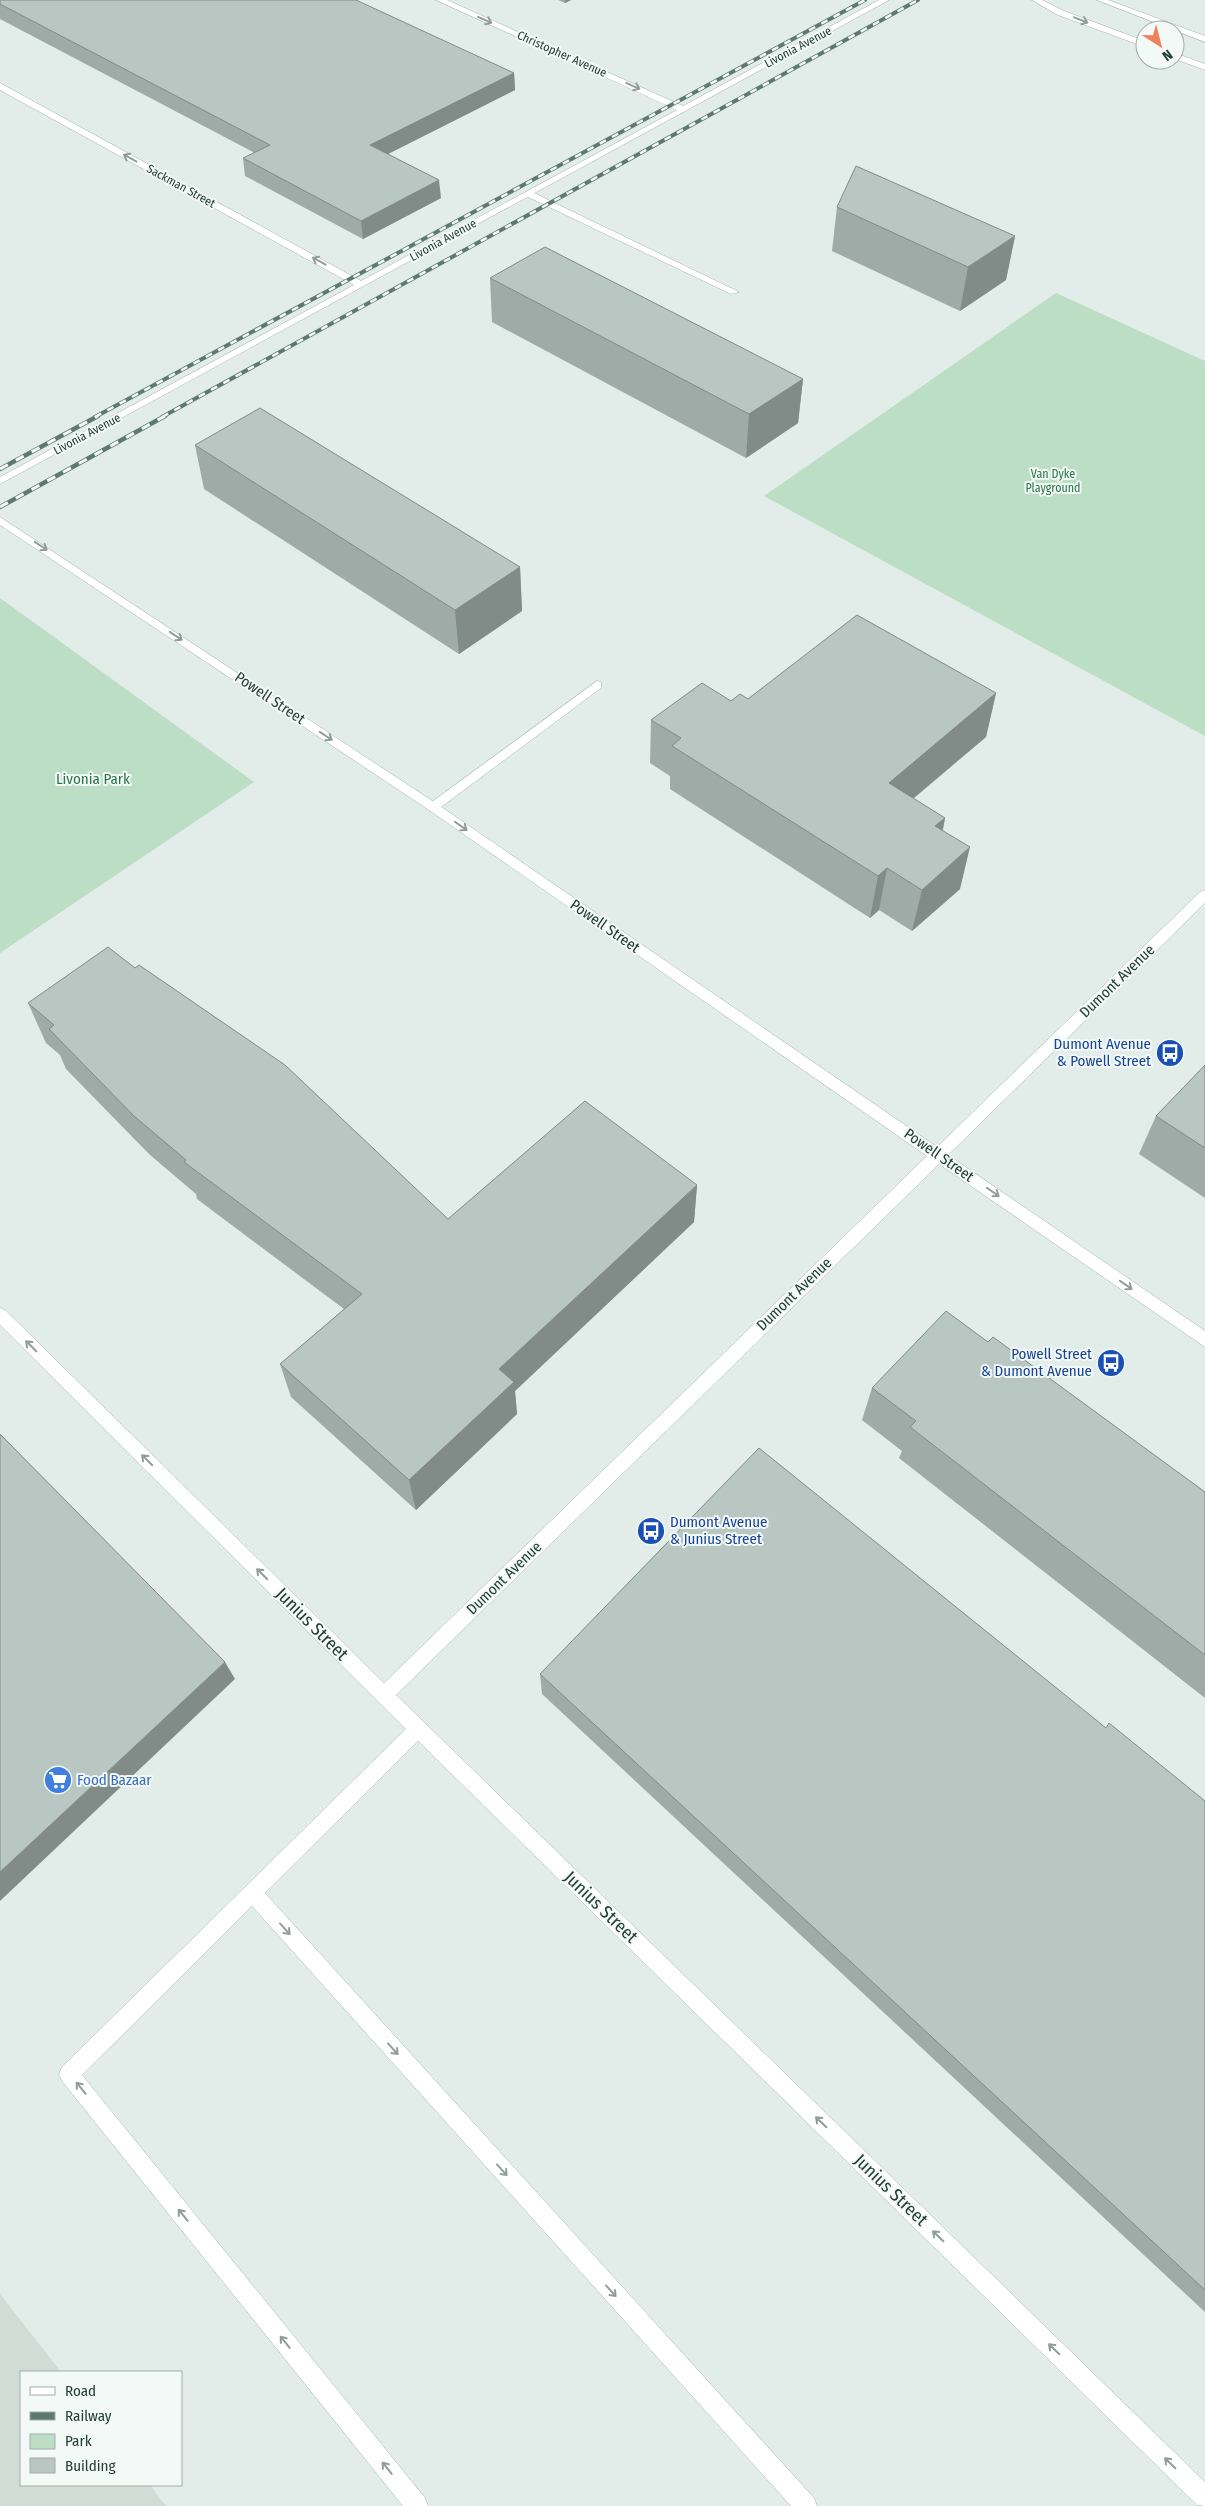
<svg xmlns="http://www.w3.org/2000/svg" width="1205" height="2506" font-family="'Fira Sans Condensed',sans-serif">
<rect width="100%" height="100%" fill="#e2ece8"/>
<!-- built -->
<polygon fill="#d1dcd7" points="0,2294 61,2372 21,2372 21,2485 150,2485 166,2506 0,2506"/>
<!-- green -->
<g fill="#bbdec5">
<polygon points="1056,293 1205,361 1205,736 764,496"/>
<polygon points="0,598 254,782 0,953"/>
</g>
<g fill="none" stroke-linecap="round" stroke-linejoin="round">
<defs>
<g id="service">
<polygon points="526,192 532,192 739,292 731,294 526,196"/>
<polygon points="597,681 601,682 601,688 437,810 429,810 427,807 429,804"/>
<polygon points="418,1720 424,1723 427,1729 424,1735 265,1893 814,2498 817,2506 791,2506 252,1906 82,2075 425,2498 428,2506 403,2506 62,2081 59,2074 62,2067 412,1723"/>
</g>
<g id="minor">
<polygon points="436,0 447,0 683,106 879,0 889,0 0,484 0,477 354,285 0,90 0,83 361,281 677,110"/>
<polygon points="1032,0 1042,0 1064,11 1145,41 1145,47 1058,15"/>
<polygon points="1097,0 1108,0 1205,36 1205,42"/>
<polygon points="1175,53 1205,64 1205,70 1175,59"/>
<polygon points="0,517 437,804 937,1147 1200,892 1205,890 1205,903 948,1155 1205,1331 1205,1347 939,1164 396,1695 1205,2482 1205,2506 1197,2505 412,1735 0,1325 0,1308 5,1310 384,1683 927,1156 429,810 0,525"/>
</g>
</defs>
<!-- service casing -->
<use href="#service" stroke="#a5b4af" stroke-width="1"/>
<!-- minor casing -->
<use href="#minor" stroke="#a5b4af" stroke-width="1"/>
<!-- service -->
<use href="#service" fill="#fff" fill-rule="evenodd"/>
<!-- minor -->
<use href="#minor" fill="#fff" fill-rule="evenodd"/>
<defs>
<g id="rail-far1">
<polyline points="95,417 865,0"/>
<polyline points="162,417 918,0"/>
</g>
<g id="rail">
<polyline points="0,469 98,416"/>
<polyline points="0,507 165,416"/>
</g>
</defs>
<!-- rail-far1 casing -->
<use href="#rail-far1" stroke="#5d7972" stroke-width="4"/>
<!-- rail casing -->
<use href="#rail" stroke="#5d7972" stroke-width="4.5"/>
<!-- rail-far1 -->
<use href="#rail-far1" stroke="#f3f9f6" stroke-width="2.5" stroke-dasharray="7" stroke-linecap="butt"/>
<!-- rail -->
<use href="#rail" stroke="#f3f9f6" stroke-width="3" stroke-dasharray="9" stroke-linecap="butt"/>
</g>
<!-- wall -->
<g fill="#9eaba6">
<polygon points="0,0 514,73 515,90 388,154 441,198 363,239 245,176 243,158 255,153 0,19"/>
<polygon points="558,0 571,0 565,3"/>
<polygon points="837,207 1015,236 1006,280 960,311 832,251"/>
<polygon points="490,278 803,379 798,423 746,458 492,322"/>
<polygon points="195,445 520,567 522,611 459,654 204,489"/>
<polygon points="996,693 986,737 913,798 945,818 943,830 960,889 912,931 879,910 870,918 670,789 670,776 650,763 651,720 731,701 748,699"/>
<polygon points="28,1003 448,1219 697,1185 694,1222 515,1391 517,1414 416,1510 291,1397 280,1364 344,1309 197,1199 196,1194 149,1154 66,1069 60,1055 46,1043"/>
<polygon points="1205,1065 1205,1198 1139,1154 1156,1116"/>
<polygon points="988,1342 1205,1492 1205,1698 899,1458 902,1451 862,1420 872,1388"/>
<polygon points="540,1674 1105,1728 1205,1801 1205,2312 542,1694"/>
</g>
<!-- shaded-wall -->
<g fill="#818b87">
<polygon points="565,0 571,0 565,3"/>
<polygon points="514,73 515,90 372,162 370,145"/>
<polygon points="439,180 441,198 363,239 361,221"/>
<polygon points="1015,236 1006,280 960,311 968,267"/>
<polygon points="803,379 798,423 746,458 749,414"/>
<polygon points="520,567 522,611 459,654 455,610"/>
<polygon points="996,693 986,737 881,826 889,783"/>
<polygon points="945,818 936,860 935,826"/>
<polygon points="970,847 960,889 912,931 922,890"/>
<polygon points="887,868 879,910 870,918 878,876"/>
<polygon points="697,1185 694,1222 515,1391 517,1414 416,1510 409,1480 499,1369"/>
<polygon points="225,1662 235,1679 0,1901 0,1872"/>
</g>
<!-- building -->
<g fill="#b8c7c1" stroke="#818b87">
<polygon points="0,0 356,0 514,73 370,145 439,180 361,221 243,158 270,145 0,4"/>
<polygon points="856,166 1015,236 968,267 837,207"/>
<polygon points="545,247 803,379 749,414 490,278"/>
<polygon points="260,408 520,567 455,610 195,445"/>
<polygon points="857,615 996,693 889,783 945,818 935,826 970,847 922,890 887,868 878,876 672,746 681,738 651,720 702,683 731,701 740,694 748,699"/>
<polygon points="108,947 135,968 139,965 285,1065 448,1219 585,1101 697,1185 499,1369 514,1382 409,1480 280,1364 362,1294 184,1162 186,1160 134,1116 49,1029 54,1025 28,1003"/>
<polygon points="1205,1065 1205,1148 1156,1116"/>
<polygon points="946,1311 988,1342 993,1337 1205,1492 1205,1655 910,1427 916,1421 872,1388"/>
<polygon points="0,1434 225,1662 0,1872"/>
<polygon points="759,1448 1106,1728 1109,1723 1205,1801 1205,2290 540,1674"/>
</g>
<!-- one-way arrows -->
<defs><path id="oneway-shaft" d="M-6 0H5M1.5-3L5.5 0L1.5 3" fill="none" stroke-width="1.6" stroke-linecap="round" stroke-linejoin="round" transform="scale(1.25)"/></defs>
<g stroke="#909e9a">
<use href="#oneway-shaft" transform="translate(485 20) rotate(24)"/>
<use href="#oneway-shaft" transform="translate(1081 20) rotate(21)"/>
<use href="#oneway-shaft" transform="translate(633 86) rotate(24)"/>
<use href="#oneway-shaft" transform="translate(130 158) rotate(-151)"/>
<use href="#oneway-shaft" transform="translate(319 261) rotate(-151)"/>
<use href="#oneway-shaft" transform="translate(41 546) rotate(34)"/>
<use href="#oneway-shaft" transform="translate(176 636) rotate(34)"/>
<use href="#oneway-shaft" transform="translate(326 736) rotate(34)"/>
<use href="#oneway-shaft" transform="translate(461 826) rotate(35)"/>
<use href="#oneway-shaft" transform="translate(993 1192) rotate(35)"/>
<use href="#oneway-shaft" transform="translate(1126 1285) rotate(35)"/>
<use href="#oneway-shaft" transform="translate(31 1346) rotate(-135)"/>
<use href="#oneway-shaft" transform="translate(147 1460) rotate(-135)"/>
<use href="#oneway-shaft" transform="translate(262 1574) rotate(-135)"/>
<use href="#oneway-shaft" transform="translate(285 1929) rotate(48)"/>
<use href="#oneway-shaft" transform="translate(393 2049) rotate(48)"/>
<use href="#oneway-shaft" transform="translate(81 2088) rotate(-129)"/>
<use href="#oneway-shaft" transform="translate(821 2122) rotate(-136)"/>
<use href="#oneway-shaft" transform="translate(502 2170) rotate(48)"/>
<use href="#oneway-shaft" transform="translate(183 2215) rotate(-129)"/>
<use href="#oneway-shaft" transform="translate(938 2236) rotate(-136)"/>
<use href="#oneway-shaft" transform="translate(611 2291) rotate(48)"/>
<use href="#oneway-shaft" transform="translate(285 2342) rotate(-129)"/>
<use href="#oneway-shaft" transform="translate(1054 2349) rotate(-136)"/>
<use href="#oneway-shaft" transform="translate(1170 2463) rotate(-136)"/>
<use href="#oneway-shaft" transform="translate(387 2468) rotate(-129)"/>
</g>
<!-- icons -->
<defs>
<symbol id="bus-disc" viewBox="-11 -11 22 22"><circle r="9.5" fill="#1a4fb4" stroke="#f3f9f6"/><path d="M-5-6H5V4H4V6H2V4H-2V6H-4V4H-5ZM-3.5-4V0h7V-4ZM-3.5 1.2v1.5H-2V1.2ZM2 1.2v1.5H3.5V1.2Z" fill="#fff"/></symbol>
<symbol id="supermarket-disc" viewBox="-11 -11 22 22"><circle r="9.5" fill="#3f7fe0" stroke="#f3f9f6"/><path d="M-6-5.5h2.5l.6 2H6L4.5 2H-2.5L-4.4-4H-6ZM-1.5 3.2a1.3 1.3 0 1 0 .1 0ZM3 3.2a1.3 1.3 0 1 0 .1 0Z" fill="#fff"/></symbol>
</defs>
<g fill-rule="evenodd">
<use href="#bus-disc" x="1154" y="1037" width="32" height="32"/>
<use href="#bus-disc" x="1095" y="1347" width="32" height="32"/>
<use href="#bus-disc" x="635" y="1515" width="32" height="32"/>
<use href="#supermarket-disc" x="42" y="1764" width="32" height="32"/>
</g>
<g text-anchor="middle" stroke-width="4" stroke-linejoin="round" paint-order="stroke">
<!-- far-street labels -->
<g font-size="12" fill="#223e36" stroke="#f3f9f6">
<text transform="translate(798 47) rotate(-28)" y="4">Livonia Avenue</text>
<text transform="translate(562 54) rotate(24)" y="4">Christopher Avenue</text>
<text transform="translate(181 186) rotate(29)" y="4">Sackman Street</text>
<text transform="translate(443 240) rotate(-29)" y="4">Livonia Avenue</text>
<text transform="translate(87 434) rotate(-28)" y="4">Livonia Avenue</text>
</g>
<!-- far-park labels -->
<g font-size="12" fill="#2c7549" stroke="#f3f9f6">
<text x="1053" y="478">Van Dyke<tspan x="1053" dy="14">Playground</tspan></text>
</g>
<!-- street labels -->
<g font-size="15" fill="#223e36" stroke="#f3f9f6">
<text transform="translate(270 698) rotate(34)" y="5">Powell Street</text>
<text transform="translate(605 926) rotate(35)" y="5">Powell Street</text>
<text transform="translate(1117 981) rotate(-44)" y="5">Dumont Avenue</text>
<text transform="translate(939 1155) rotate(35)" y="5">Powell Street</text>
<text transform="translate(794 1294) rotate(-44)" y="5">Dumont Avenue</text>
<text transform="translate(504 1578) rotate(-44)" y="5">Dumont Avenue</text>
</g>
<!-- park labels -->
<g font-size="15" fill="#2c7549" stroke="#f3f9f6">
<text x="93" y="784">Livonia Park</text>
</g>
<!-- transit labels -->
<g font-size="15" fill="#164399" stroke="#f3f9f6" text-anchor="end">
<text x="1151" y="1049">Dumont Avenue<tspan x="1151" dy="17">&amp; Powell Street</tspan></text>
<text x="1092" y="1359">Powell Street<tspan x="1092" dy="17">&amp; Dumont Avenue</tspan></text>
<text x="670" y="1527" text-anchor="start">Dumont Avenue<tspan x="670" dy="17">&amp; Junius Street</tspan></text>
</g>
<!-- shop labels -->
<g font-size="15" fill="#366cbe" stroke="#f3f9f6" text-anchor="start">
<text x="77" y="1785">Food Bazaar</text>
</g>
<!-- near-street labels -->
<g font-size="18" fill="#223e36" stroke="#f3f9f6">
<text transform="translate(312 1624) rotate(45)" y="6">Junius Street</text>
<text transform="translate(601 1907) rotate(44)" y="6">Junius Street</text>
<text transform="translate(891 2190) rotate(44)" y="6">Junius Street</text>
</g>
</g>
<!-- legend -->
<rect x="20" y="2371" width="162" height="115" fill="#f3f9f6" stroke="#9faea9"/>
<rect x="30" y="2387" width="25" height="8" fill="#ffffff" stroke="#9faea9"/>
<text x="65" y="2396" font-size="15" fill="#223e36">Road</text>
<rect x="30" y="2412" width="25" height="8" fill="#5d7972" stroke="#9faea9"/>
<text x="65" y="2421" font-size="15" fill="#223e36">Railway</text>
<rect x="30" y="2434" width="25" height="15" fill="#bbdec5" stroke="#9faea9"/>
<text x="65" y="2446" font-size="15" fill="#223e36">Park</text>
<rect x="30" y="2458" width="25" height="15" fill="#b8c7c1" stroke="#9faea9"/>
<text x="65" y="2471" font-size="15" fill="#223e36">Building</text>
<!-- north arrow -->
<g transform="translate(1160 45) rotate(144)"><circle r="24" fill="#f3f9f6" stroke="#9faea9"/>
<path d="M0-4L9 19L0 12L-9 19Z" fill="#f1815c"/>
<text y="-8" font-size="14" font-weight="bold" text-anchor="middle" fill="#223e36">N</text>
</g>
</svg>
